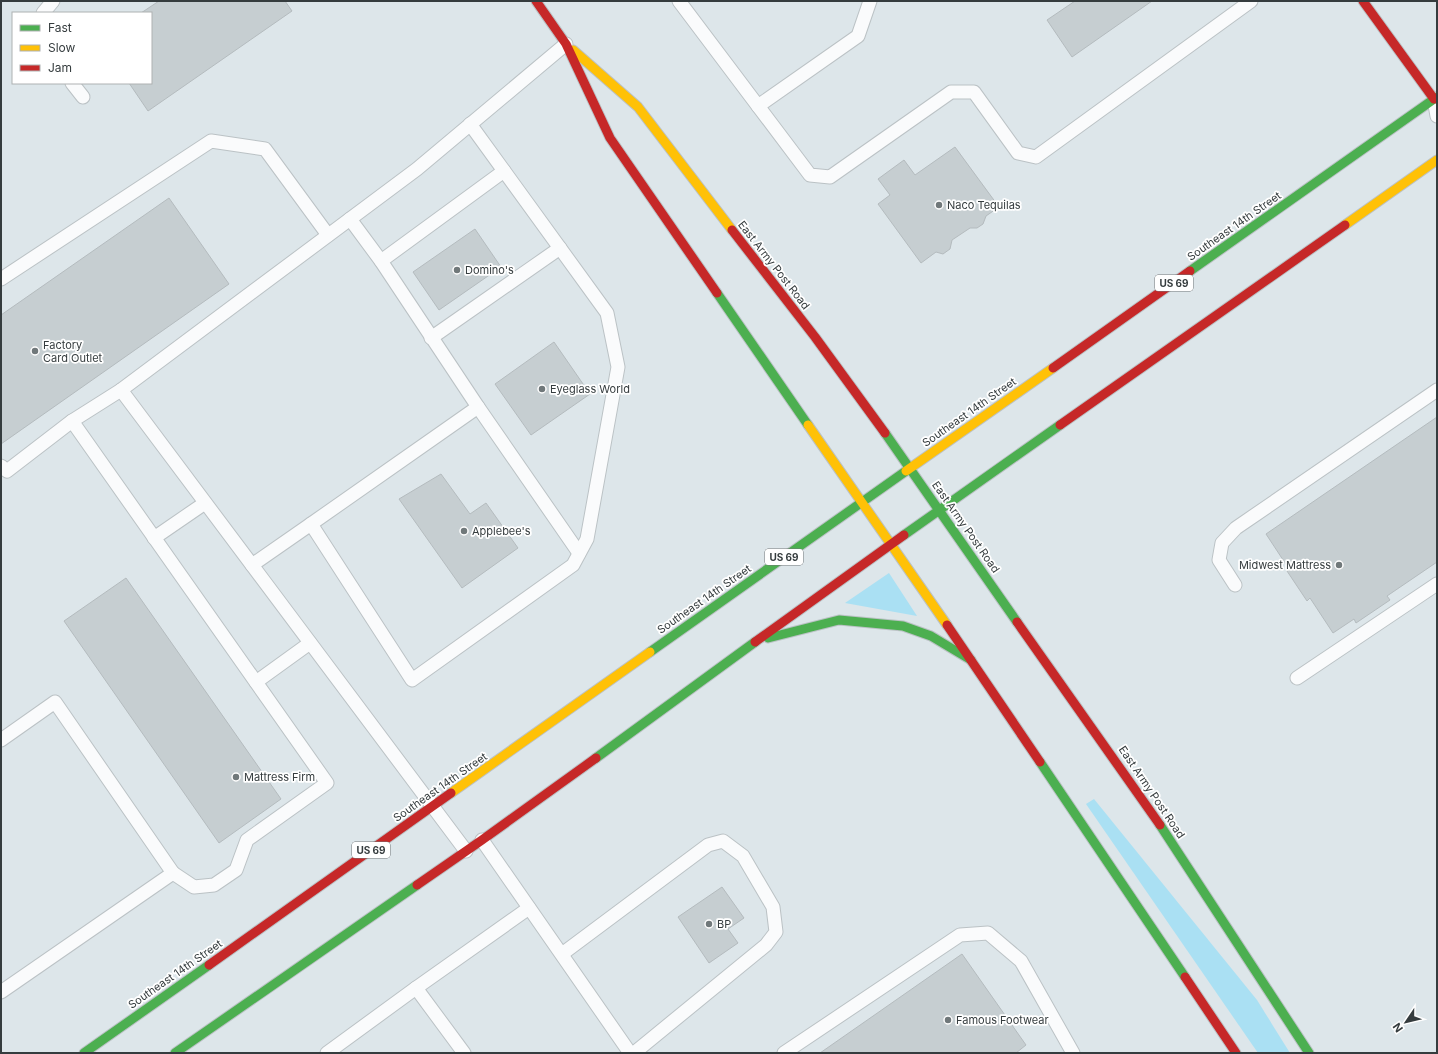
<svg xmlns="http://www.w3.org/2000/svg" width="1438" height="1054" font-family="Inter,sans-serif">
<rect width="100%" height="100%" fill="#dde6ea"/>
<!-- green -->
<g fill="#aae0f3">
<polygon points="889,573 917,616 845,603"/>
<polygon points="1094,799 1257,1000 1290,1053 1258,1053 1086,804"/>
</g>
<!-- building -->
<g fill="#c6ced1" stroke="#b4bbbe">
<polygon points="159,1 285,1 292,11 148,111 129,83 151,83 151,13 141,13"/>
<polygon points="1075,1 1152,1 1072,57 1047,20"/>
<polygon points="955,147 999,207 986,216 983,224 977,228 970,228 952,240 950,249 943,254 936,252 921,263 878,204 890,195 878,179 904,160 915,175"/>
<polygon points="169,198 229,284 1,444 1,315"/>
<polygon points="475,229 501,267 439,310 413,272"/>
<polygon points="554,342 590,394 531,435 495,384"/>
<polygon points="1437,417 1437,562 1387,596 1390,600 1356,623 1354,619 1333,633 1310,598 1307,601 1287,571 1289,569 1266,534"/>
<polygon points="441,474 470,514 486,503 518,548 462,588 399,499"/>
<polygon points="126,578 281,799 219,843 64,621"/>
<polygon points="722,887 744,918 728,929 738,943 709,963 678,917"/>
<polygon points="962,954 1026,1045 1016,1053 820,1053"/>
</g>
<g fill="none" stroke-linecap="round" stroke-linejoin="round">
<defs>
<g id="lane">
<polyline points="679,1 758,106 858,36 870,1"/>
<polyline points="43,13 53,1"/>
<polyline points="72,83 83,97"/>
<polyline points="1434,99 1437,116"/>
<polyline points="758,106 810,175 830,177 951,92 974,92 1018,153 1036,157 1251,1"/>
<polyline points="381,261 504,171"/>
<polyline points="1,279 211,141 265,149 328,235"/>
<polyline points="431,338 560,248"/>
<polyline points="478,407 579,553"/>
<polyline points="1,466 7,471 72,421"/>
<polyline points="311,524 478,407 381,261 350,219"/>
<polyline points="154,538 205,503"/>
<polyline points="252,565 311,524 412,680 573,565 587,539 618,367 607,313 470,124"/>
<polyline points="1235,585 1219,560 1222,543 1236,528 1437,390"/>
<polyline points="1297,678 1437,584"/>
<polyline points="256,682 310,643"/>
<polyline points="1,740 55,702 173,873"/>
<polyline points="482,840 630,1053"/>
<polyline points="466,851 121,390 417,169 566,44"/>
<polyline points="562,954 708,845 723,841 743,856 773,907 776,932 766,945 634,1053"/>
<polyline points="1,992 173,873 194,887 214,885 236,870 247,840 327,783 72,421 121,390"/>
<polyline points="327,1053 416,988"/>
<polyline points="464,1053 416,988 529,908"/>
<polyline points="784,1053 960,935 988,933 1021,961 1073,1053"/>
</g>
<g id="fast">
<polyline points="1190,271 1437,97"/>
<polyline points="717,293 808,425"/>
<polyline points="885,433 1017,622"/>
<polyline points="904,535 1060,425"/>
<polyline points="768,638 839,620 903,626 931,636 971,660"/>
<polyline points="650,652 906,471"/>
<polyline points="596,758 755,642"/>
<polyline points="1040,762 1185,977"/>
<polyline points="1160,825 1309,1053"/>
<polyline points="84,1053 209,965"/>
<polyline points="175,1053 417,885"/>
</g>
<g id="slow">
<polyline points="573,50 638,107 732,230"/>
<polyline points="1345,225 1437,160"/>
<polyline points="808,425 947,625"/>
<polyline points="906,471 1053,368"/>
<polyline points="451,793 650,652"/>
</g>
<g id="jam">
<polyline points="536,1 566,44 610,138 717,293"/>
<polyline points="1363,1 1434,99"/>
<polyline points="732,230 815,337 885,433"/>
<polyline points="1053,368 1190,271"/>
<polyline points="1060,425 1345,225"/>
<polyline points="1017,622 1160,825"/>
<polyline points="947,625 1040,762"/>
<polyline points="755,642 904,535"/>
<polyline points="417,885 482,840 596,758"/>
<polyline points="209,965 451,793"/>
<polyline points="1185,977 1236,1053"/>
</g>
</defs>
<!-- lane casing -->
<use href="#lane" stroke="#bbc2c5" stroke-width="15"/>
<!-- fast casing -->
<use href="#fast" stroke="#bbc2c5" stroke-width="11"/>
<!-- slow casing -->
<use href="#slow" stroke="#bbc2c5" stroke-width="11"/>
<!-- jam casing -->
<use href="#jam" stroke="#bbc2c5" stroke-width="11"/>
<!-- lane -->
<use href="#lane" stroke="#fafbfc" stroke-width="13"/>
<!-- fast -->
<use href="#fast" stroke="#4caf50" stroke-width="9"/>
<!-- slow -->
<use href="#slow" stroke="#ffc107" stroke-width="9"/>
<!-- jam -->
<use href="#jam" stroke="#c62828" stroke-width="9"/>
</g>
<!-- markers -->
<g fill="#70787a" stroke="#fff" stroke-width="1.5">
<circle cx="939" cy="205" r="4"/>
<circle cx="457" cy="270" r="4"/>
<circle cx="35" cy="351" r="4"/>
<circle cx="542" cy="389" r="4"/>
<circle cx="464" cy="531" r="4"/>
<circle cx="1339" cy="565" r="4"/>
<circle cx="236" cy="777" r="4"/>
<circle cx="709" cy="924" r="4"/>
<circle cx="948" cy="1020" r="4"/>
</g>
<g text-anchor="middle" stroke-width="3.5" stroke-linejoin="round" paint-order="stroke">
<!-- shield labels -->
<g fill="#fff" stroke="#727678" stroke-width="1">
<rect x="1155" y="275" width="38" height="16" rx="3"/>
<rect x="765" y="549" width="38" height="16" rx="3"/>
<rect x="352" y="842" width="38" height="16" rx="3"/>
</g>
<g font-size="10" font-weight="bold" fill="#353c3e">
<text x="1174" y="287">US 69</text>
<text x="784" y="561">US 69</text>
<text x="371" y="854">US 69</text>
</g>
<!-- poi labels -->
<g font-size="11" fill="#353c3e" stroke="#fff" text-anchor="start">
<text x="947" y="209">Naco Tequilas</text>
<text x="465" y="274">Domino's</text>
<text x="43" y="349">Factory<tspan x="43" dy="13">Card Outlet</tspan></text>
<text x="550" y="393">Eyeglass World</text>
<text x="472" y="535">Applebee's</text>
<text x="1331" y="569" text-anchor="end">Midwest Mattress</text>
<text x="244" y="781">Mattress Firm</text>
<text x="717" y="928">BP</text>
<text x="956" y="1024">Famous Footwear</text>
</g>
<!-- street labels -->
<g font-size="11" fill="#353c3e" stroke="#fff">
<text transform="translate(1234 226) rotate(-35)" y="4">Southeast 14th Street</text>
<text transform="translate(774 265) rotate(52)" y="4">East Army Post Road</text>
<text transform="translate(969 412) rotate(-35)" y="4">Southeast 14th Street</text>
<text transform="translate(966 527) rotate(55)" y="4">East Army Post Road</text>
<text transform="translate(704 599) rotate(-35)" y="4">Southeast 14th Street</text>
<text transform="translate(440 787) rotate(-35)" y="4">Southeast 14th Street</text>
<text transform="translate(1152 792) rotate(56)" y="4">East Army Post Road</text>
<text transform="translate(175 974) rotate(-35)" y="4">Southeast 14th Street</text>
</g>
</g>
<!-- border -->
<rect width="1438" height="1054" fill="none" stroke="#353c3e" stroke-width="4"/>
<!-- legend -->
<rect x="12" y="12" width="140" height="72" fill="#ffffff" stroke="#aeb1b2"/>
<rect x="20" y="25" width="20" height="6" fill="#4caf50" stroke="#aeb1b2"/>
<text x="48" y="32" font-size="12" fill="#353c3e">Fast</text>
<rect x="20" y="45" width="20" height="6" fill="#ffc107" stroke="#aeb1b2"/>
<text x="48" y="52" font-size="12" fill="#353c3e">Slow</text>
<rect x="20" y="65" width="20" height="6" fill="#c62828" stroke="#aeb1b2"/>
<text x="48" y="72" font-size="12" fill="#353c3e">Jam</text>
<!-- north arrow -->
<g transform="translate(1406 1022) rotate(235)" stroke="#ffffff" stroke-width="3" paint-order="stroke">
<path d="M0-3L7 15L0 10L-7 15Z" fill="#353c3e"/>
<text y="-6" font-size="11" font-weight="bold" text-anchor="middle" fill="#353c3e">N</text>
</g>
</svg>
